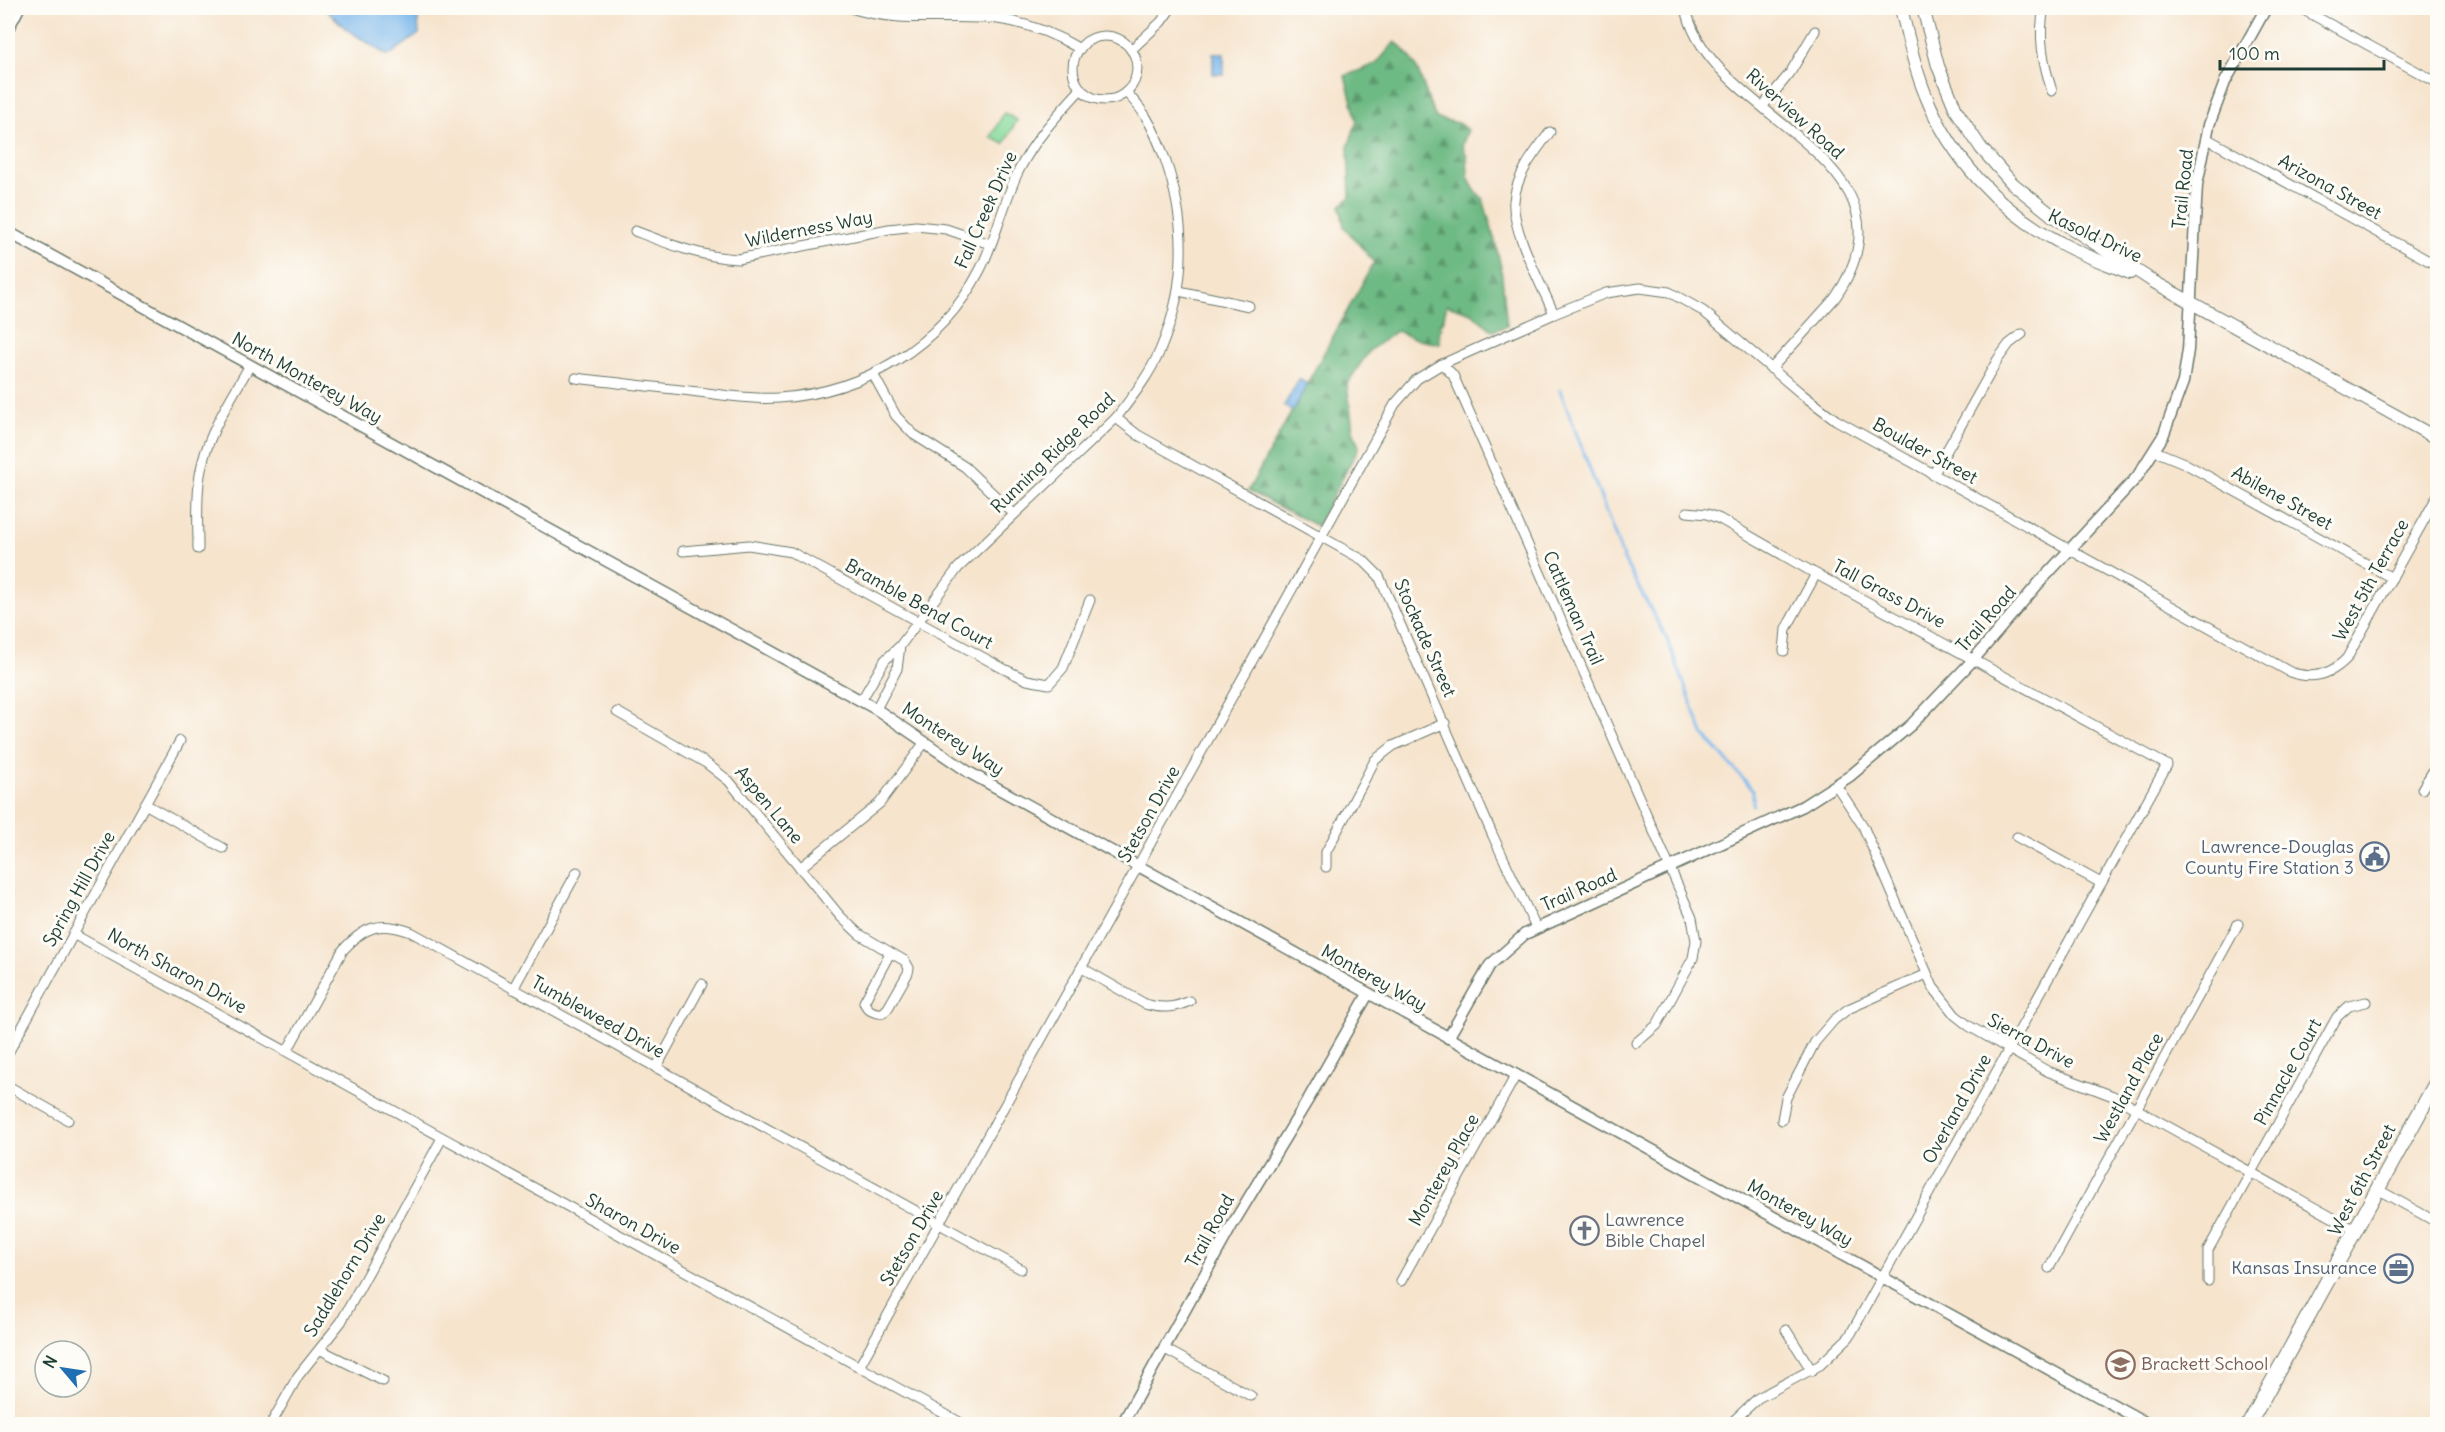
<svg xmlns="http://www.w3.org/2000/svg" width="2445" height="1432" font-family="Delius,sans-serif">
<defs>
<pattern id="forest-firs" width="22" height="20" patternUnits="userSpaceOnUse" patternTransform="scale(1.5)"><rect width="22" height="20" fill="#6eba84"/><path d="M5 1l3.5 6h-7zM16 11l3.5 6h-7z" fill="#5a986d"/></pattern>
</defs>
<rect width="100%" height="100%" fill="#fdfcf7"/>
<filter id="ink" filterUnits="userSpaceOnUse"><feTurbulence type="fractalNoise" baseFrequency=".0167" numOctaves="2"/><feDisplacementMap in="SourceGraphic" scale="12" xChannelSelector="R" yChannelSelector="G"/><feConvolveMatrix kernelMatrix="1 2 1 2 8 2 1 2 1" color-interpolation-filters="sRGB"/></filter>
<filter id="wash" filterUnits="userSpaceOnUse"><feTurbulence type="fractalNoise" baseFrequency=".008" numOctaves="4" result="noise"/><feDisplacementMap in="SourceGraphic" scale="24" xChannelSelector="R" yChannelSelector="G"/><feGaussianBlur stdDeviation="1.35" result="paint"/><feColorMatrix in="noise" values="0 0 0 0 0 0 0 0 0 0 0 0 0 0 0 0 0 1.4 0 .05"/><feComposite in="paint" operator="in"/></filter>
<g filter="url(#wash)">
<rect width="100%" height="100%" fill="#f6e4cd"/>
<!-- forest -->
<path fill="url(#forest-firs)" stroke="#467c5c" stroke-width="1.5" d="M1395 42C1421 59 1423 92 1436 118L1458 123 1468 130 1462 145 1467 157 1468 176 1474 189 1483 199 1494 237 1501 267 1507 326 1493 331 1472 313 1447 305 1439 334 1440 344 1419 340 1396 331 1369 351 1347 384 1353 430 1359 447 1317 526 1248 491 1374 262 1344 227 1340 206 1350 197 1348 147 1357 121 1345 76 1376 64Z"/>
<!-- pitch -->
<polygon fill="#88da9c" stroke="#548c68" stroke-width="1.5" points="1004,113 1017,120 1004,144 991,137"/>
<!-- water -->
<g fill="#78b6eb" stroke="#4c7a90" stroke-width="1.5">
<polygon points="325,8 417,8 419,34 388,56 345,28"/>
<rect x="1213" y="53" width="11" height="21"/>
<polygon points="1299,379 1307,384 1293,411 1284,406"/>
</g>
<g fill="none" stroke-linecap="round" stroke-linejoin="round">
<!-- stream -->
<polyline stroke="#78b6eb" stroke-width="3" points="1560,390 1625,562 1668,641 1703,734 1753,790 1753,805"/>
</g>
</g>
<g filter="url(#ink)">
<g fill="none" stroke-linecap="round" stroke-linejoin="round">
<defs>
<g id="minor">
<path d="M851 8C898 24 949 14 998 19 1027 23 1055 34 1080 49"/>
<path d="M1686 8C1707 120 1932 157 1835 298L1771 369"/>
<path d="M2044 8C2038 36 2043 63 2052 91"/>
<polyline points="2300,8 2438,83"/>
<circle cx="1105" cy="68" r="32"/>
<polyline points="1131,50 1161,22 1171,8"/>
<polyline points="1763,106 1790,73 1815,31"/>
<path d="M1550 132C1535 152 1516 175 1514 201 1511 229 1542 286 1554 314"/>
<polyline points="2206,138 2438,266"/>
<path d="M635 231C669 244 701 257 738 259L889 229 916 226 946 229 990 244"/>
<polyline points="1179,291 1249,306"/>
<polyline points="1442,364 1453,375 1692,918 1696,941 1693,958 1657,1025 1636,1043"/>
<polyline points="873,374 896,416 913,434 965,467 1014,514"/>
<path d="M576 378C616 383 657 387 698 392 724 395 752 400 779 398 864 392 941 346 980 270 996 239 1003 204 1018 172 1034 140 1057 115 1081 89"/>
<polyline points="1116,418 1138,435 1363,560 1379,576 1493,836 1536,928"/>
<polyline points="2155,451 2184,463 2392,578"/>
<polyline points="1933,475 1998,359 2009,344 2022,334"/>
<polyline points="1687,512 1707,514 1720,519 1816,574 2167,765 1849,1337 1820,1365 1758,1398 1730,1424"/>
<path d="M198 549C198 524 196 499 200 475 206 435 231 399 250 365"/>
<polyline points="683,551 749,545 791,552 1004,669 1027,680 1049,684 1063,668 1090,600"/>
<polyline points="1784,651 1786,629 1816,574"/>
<path d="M861 701 885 660 900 646 958 568 1116 418C1133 396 1151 373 1161 348 1187 286 1187 222 1165 159 1160 145 1154 130 1146 117 1141 108 1133 100 1126 92"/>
<polyline points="876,709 897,669 900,646"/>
<path d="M617 712 706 763 729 781 840 916 859 934 905 961 909 968 908 973 888 1008 883 1013C874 1014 867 1010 864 1002L890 953"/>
<polyline points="1836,785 1863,826 1933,987 1955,1015 1969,1026 2047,1071 2113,1096 2355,1230"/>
<polyline points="2422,789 2438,763"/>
<polyline points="145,804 223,848"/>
<polyline points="2017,837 2101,883"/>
<polyline points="1326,867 1326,852 1375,760 1393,746 1445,723"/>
<polyline points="800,868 880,803 925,742"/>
<polyline points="73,934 963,1424"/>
<path d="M1082 968 1145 1004C1161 1009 1174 1008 1190 1001"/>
<polyline points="513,989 577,872"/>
<path d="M287 1051 343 950C365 926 380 921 411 932L1021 1269"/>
<polyline points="8,1053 180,741"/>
<polyline points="656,1068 702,984"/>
<polyline points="8,1086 68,1120"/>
<polyline points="1782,1120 1786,1098 1815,1042 1834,1020 1848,1009 1927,974"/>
<polyline points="2377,1189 2438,1223"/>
<polyline points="2049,1268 2238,924"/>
<polyline points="1401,1281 1516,1075"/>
<polyline points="2208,1281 2208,1250 2337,1017 2349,1006 2366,1002"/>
<polyline points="1786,1330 1812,1371"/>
<polyline points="1165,1349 1251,1396"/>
<polyline points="321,1350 383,1381"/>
<path d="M859 1367 1395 404 1417 379 1442 364 1554 314 1606 293 1640 288 1669 292 1703 311 1803 395 1836 420 2290 672C2312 680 2331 675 2347 658L2438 495"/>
<polyline points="271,1424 298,1376 341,1322 442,1138"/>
</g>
<g id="tertiary">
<polyline points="8,29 19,8"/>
<polyline points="8,232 876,709 970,773 2148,1424"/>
<polyline points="1448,1038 1490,965 1525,934 1803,806 1850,776 1911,725 1974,659 2038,584 2137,477 2163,436 2183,382 2188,350 2197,185 2209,125 2225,82 2266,8"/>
<polyline points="1122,1424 1231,1227 1309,1098 1368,994"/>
</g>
<g id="secondary">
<path d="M1901 8C1908 37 1914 67 1926 96 1951 158 1999 210 2059 242 2081 255 2106 263 2130 273"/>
<polyline points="1923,8 1938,66 1956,110 1981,148 2012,183 2053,216 2154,282 2438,439"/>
</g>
<polyline id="primary" points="2249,1424 2438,1079"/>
</defs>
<!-- minor casing -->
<use href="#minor" stroke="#6a776a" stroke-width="11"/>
<!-- tertiary casing -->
<use href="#tertiary" stroke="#6a776a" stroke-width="13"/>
<!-- secondary casing -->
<use href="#secondary" stroke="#6a776a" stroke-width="14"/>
<!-- primary casing -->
<use href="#primary" stroke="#6a776a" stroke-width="16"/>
<!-- minor -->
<use href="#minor" stroke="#fff" stroke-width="9"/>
<!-- tertiary -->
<use href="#tertiary" stroke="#fff" stroke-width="10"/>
<!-- secondary -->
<use href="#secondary" stroke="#fff" stroke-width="12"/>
<!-- primary -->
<use href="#primary" stroke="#fff" stroke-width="14"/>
</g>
</g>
<!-- icons -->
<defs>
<symbol id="civic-ring" viewBox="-11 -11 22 22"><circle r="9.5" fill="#fdfcf7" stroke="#5c6f8a" stroke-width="1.5"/><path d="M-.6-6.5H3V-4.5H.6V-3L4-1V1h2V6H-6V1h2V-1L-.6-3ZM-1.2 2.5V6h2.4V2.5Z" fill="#5c6f8a"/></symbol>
<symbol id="church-ring" viewBox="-11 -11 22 22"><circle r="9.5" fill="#fdfcf7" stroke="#6b7280" stroke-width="1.5"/><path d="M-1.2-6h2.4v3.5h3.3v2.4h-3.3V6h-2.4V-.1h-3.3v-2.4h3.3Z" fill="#6b7280"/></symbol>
<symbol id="office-ring" viewBox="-11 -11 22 22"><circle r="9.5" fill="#fdfcf7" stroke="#5c6f8a" stroke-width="1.5"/><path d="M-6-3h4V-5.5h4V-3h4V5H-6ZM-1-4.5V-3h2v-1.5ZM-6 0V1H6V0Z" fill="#5c6f8a"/></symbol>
<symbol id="school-ring" viewBox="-11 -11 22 22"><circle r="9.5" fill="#fdfcf7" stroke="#8d6e63" stroke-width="1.5"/><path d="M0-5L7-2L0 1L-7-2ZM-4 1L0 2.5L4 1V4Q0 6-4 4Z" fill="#8d6e63"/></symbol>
</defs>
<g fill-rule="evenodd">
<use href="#civic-ring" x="2358" y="840" width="33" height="33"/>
<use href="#church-ring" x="1568" y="1214" width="33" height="33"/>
<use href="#office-ring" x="2382" y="1252" width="33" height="33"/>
<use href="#school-ring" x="2104" y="1348" width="33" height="33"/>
</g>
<g text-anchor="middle" stroke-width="6" stroke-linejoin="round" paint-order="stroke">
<!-- street labels -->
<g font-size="18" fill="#1f3d34" stroke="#fdfcf7">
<text transform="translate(1795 114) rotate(42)" y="6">Riverview Road</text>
<text transform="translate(2330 187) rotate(29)" y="6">Arizona Street</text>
<text transform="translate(2183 189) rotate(-84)" y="6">Trail Road</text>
<text transform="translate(986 210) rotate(-66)" y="6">Fall Creek Drive</text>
<text transform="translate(809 229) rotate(-11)" y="6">Wilderness Way</text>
<text transform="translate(2095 236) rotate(25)" y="6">Kasold Drive</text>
<text transform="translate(307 378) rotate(29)" y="6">North Monterey Way</text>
<text transform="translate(1925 451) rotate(29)" y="6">Boulder Street</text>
<text transform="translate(1053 453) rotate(-44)" y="6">Running Ridge Road</text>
<text transform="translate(2282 498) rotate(29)" y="6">Abilene Street</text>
<text transform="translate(2371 580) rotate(-61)" y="6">West 5th Terrace</text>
<text transform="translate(1889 594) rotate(28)" y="6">Tall Grass Drive</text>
<text transform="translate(919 604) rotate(29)" y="6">Bramble Bend Court</text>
<text transform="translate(1573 608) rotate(66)" y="6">Cattleman Trail</text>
<text transform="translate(1986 619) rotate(-49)" y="6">Trail Road</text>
<text transform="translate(1425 638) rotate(66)" y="6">Stockade Street</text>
<text transform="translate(953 739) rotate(33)" y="6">Monterey Way</text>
<text transform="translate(769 805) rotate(50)" y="6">Aspen Lane</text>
<text transform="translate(1149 814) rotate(-61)" y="6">Stetson Drive</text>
<text transform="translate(79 889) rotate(-61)" y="6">Spring Hill Drive</text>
<text transform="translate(1579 890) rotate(-24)" y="6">Trail Road</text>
<text transform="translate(177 971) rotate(29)" y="6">North Sharon Drive</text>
<text transform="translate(1374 978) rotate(29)" y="6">Monterey Way</text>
<text transform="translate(598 1017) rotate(29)" y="6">Tumbleweed Drive</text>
<text transform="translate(2031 1041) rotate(28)" y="6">Sierra Drive</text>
<text transform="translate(2288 1072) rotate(-61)" y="6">Pinnacle Court</text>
<text transform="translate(2129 1088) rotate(-61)" y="6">Westland Place</text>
<text transform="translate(1957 1109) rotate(-61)" y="6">Overland Drive</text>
<text transform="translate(1444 1170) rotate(-61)" y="6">Monterey Place</text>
<text transform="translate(2362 1180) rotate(-62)" y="6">West 6th Street</text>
<text transform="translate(1800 1213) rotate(29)" y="6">Monterey Way</text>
<text transform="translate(633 1224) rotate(29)" y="6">Sharon Drive</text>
<text transform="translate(1210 1231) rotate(-61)" y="6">Trail Road</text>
<text transform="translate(912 1238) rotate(-60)" y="6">Stetson Drive</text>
<text transform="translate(345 1275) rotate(-59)" y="6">Saddlehorn Drive</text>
</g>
<!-- service labels -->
<g font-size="18" fill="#4e5e75" stroke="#fdfcf7" text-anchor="end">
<text x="2354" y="853">Lawrence-Douglas<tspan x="2354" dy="21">County Fire Station 3</tspan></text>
<text x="2377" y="1274">Kansas Insurance</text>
</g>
<!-- worship labels -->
<g font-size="18" fill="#5b616d" stroke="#fdfcf7" text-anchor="start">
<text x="1605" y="1226">Lawrence<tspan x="1605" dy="21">Bible Chapel</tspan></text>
</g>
<!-- education labels -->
<g font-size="18" fill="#785e54" stroke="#fdfcf7" text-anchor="start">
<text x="2141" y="1370">Brackett School</text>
</g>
</g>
<!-- margin -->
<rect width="2445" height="1432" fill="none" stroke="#fdfcf7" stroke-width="30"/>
<!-- north arrow -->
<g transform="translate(63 1369) rotate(299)"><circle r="28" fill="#fdfcf7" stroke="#a4b0a9" stroke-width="1.5"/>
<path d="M0-4.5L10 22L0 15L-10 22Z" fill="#1f6fb2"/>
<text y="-9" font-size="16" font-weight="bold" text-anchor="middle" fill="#1f3d34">N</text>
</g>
<!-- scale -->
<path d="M2220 60v9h164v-9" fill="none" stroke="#1f3d34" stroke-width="3"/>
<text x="2229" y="60" font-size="18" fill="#1f3d34" stroke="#fdfcf7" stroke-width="4.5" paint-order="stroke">100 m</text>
</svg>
